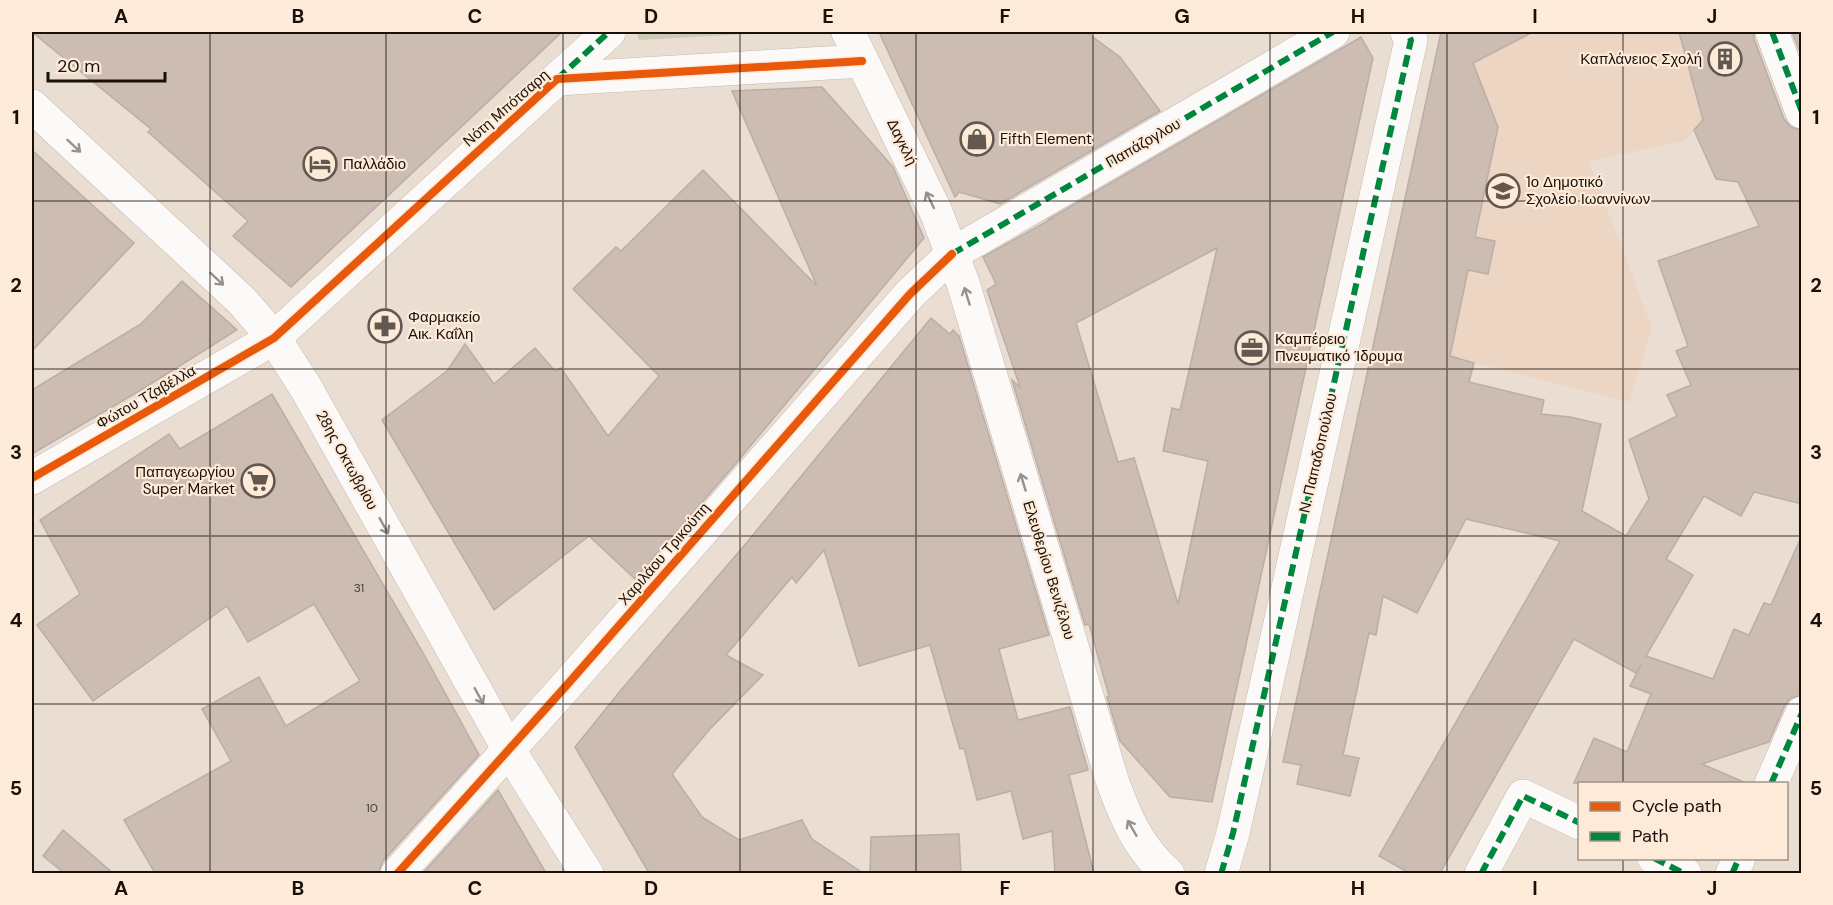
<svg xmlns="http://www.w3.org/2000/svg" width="1833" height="905" font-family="'DM Sans',sans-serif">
<rect width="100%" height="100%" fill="#eaddd2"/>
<!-- built -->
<polygon fill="#ecd5c2" points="1441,32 1755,32 1771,87 1718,102 1685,141 1589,161 1652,328 1629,402 1375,337"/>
<!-- green -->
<polygon fill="#ccccb5" points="637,32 782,32 639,40"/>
<!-- building -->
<g fill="#ccbcb2" stroke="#baaea7" stroke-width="1.5" fill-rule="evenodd">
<polygon points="32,32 562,32 291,287 233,236 248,221 148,132 151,129"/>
<polygon points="879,32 1086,32 1120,57 1160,111 1000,204 959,192 955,197"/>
<polygon points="1441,32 1533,32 1473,63 1498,127 1475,237 1495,241 1488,274 1468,270 1450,356 1474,363 1469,382 1544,400 1541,414 1570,417 1601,424 1582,511 1626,536 1649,499 1629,440 1677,416 1667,395 1691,385 1676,351 1688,346 1658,261 1759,226 1738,182 1716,179 1694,130 1703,120 1679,32 1754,32 1754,39 1784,119 1791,127 1802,130 1802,504 1754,492 1741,516 1704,496 1666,559 1693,575 1646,656 1713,679 1734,629 1749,635 1764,603 1771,605 1802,535 1802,695 1791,698 1785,705 1769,742 1702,764 1746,783 1574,783 1594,738 1627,752 1651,694 1630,686 1641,665 1636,673 1574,639 1440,873 1409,873 1379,856 1560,541 1466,519 1417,613 1383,596 1376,635 1369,633 1343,755 1359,758 1350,796 1297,784 1301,765 1283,762"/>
<polygon points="1792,32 1802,32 1802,57"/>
<path d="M1361 37 1373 58 1212 802 1170 797 1120 741 1107 697 1109 696 1089 624 1085 625 1012 380 1020 387 987 290 996 284 983 257 1051 219H1049ZM1217 248 1180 410 1172 408 1163 451 1208 461 1178 604 1134 458 1118 462 1076 323Z"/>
<polygon points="822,87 893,167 924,238 732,468 635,579 589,536 494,610 382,420 447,371 465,344 494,384 535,348 555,371 561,368 608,436 659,376 573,289 616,247 621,251 703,170 817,286 732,91"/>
<polygon points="32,150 134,243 32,351"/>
<polygon points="182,281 237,330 141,390 32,454 32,390 141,324"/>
<polygon points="931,318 950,334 953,330 959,336 1049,635 999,649 1018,720 1070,707 1088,770 1069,775 1094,873 1055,873 1052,831 1023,839 1011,791 977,800 964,748 960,749 930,645 859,666 824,550 796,583 792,577 726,655 763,675 710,729 672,774 702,817 739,840 802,820 812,839 863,873 649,873 575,747 621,690 748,541"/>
<polygon points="272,394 422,651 479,755 383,861 379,873 155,873 124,820 231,761 202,709 259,677 286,726 360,681 314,604 248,642 227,606 93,701 37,625 80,594 40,520 169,434 180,449"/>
<polygon points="498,790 546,873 423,873"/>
<polygon points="63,830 113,873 64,873 43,856"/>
<polygon points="959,834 961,873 870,873 871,837"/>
</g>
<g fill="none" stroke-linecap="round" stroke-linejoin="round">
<defs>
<g id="pedestrian">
<polyline points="1772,32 1802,112"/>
<polyline points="557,79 609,32"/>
<polyline points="952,254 1333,32"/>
<polyline points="1771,784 1802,713"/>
<polyline points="1654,858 1685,874"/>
<polyline points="1221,874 1233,833 1411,40 1407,32"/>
<polyline points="1481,874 1523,796 1580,823"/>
<polyline points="1732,874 1739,858"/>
</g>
<polyline id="minor" points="32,478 274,338 557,79 862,61"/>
<polyline id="tertiary" points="397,874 566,686 910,294 952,254"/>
<g id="secondary">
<path d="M848 32 936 212 963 283 1112 780C1125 816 1138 848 1168 874"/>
<polyline points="32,106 242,301 274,338 306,388 509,750 587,874"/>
</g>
</defs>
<!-- pedestrian casing -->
<use href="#pedestrian" stroke="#c4b9b0" stroke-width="34"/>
<!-- minor casing -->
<use href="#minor" stroke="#c4b9b0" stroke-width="34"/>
<!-- tertiary casing -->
<use href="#tertiary" stroke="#c4b9b0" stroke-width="34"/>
<!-- secondary casing -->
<use href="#secondary" stroke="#c4b9b0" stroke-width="34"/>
<!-- pedestrian -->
<use href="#pedestrian" stroke="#fcfaf8" stroke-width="33"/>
<!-- minor -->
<use href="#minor" stroke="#fcfaf8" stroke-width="33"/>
<!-- tertiary -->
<use href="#tertiary" stroke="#fcfaf8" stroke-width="33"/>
<!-- secondary -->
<use href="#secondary" stroke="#fcfaf8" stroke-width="33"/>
<!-- quiet -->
<g stroke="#00873e" stroke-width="6" stroke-dasharray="12 6" stroke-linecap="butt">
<polyline points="1772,32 1802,112"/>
<polyline points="557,79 609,32"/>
<polyline points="952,254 1333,32"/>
<polyline points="1771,784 1802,713"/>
<polyline points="1654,858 1685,874"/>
<polyline points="1221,874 1233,833 1411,40 1407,32"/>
<polyline points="1481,874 1523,796 1580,823"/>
<polyline points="1732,874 1739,858"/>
</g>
<defs>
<g id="cycleway">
<polyline points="32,478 274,338 557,79 862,61"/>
<polyline points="397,874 566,686 910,294 952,254"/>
</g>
</defs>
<!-- cycleway casing -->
<use href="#cycleway" stroke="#feead9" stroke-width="11"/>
<!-- cycleway -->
<use href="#cycleway" stroke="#e8590c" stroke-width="8"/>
</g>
<!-- one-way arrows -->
<defs><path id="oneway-shaft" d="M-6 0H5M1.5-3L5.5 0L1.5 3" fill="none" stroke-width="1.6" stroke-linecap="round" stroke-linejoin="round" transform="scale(1.5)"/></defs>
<g stroke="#96918c">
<use href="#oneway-shaft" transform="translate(74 146) rotate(43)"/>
<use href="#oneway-shaft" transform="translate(930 200) rotate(-116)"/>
<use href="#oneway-shaft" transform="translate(217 279) rotate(43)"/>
<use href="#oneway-shaft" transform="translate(967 296) rotate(-107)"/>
<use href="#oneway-shaft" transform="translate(1023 482) rotate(-107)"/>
<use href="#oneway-shaft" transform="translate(384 526) rotate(61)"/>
<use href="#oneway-shaft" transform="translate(479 696) rotate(61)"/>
<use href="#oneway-shaft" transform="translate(1132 828) rotate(-120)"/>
</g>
<!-- grid -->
<path fill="none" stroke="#191109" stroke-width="1.5" stroke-opacity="0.55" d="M210 32V874M386 32V874M563 32V874M740 32V874M916 32V874M1093 32V874M1270 32V874M1447 32V874M1623 32V784M32 201H1802M32 369H1802M32 536H1802M32 704H1802M1623 858V874"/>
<!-- icons -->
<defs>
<symbol id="building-ring" viewBox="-11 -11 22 22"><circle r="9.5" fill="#feead9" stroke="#62584f" stroke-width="1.5"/><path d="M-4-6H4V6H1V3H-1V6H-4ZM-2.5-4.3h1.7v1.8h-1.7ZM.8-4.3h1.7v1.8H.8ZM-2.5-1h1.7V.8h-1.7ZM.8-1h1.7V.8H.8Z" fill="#62584f"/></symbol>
<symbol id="shop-ring" viewBox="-11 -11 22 22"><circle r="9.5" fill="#feead9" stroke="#62584f" stroke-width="1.5"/><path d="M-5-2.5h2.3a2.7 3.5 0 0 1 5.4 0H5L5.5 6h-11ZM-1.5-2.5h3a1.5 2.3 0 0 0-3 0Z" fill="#62584f"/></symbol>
<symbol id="hotel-ring" viewBox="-11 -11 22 22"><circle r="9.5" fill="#feead9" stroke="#62584f" stroke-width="1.5"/><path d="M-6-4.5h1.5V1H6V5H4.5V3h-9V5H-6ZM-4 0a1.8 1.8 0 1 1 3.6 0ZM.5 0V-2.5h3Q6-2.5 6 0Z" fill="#62584f"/></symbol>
<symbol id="school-ring" viewBox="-11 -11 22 22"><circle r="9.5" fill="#feead9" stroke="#62584f" stroke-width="1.5"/><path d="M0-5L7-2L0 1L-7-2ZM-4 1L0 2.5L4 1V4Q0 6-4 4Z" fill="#62584f"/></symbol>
<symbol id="pharmacy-ring" viewBox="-11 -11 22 22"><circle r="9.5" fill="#feead9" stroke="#62584f" stroke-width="1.5"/><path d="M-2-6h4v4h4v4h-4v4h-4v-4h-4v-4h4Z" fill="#62584f"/></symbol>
<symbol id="office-ring" viewBox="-11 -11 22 22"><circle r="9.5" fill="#feead9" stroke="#62584f" stroke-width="1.5"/><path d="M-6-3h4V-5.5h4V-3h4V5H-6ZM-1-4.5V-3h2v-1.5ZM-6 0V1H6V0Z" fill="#62584f"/></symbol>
<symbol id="supermarket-ring" viewBox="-11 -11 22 22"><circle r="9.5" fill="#feead9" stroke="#62584f" stroke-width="1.5"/><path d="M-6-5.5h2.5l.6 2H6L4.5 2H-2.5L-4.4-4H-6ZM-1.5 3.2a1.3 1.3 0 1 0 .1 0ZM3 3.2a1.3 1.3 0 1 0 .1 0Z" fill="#62584f"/></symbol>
</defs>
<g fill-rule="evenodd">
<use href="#building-ring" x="1706" y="40" width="38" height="38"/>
<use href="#shop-ring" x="958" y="120" width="38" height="38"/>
<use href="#hotel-ring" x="301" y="145" width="38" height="38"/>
<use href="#school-ring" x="1484" y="172" width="38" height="38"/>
<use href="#pharmacy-ring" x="366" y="307" width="38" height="38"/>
<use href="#office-ring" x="1233" y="329" width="38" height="38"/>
<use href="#supermarket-ring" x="239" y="462" width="38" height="38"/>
</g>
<g text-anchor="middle" stroke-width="4.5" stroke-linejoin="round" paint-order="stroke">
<!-- number labels -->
<g font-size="12" fill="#463c33">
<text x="359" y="592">31</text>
<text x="372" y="812">10</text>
</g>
<!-- poi labels -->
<g font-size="15" fill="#191109" stroke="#feead9" text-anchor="start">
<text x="1702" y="64" text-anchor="end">Καπλάνειος Σχολή</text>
<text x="1000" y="144">Fifth Element</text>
<text x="343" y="169">Παλλάδιο</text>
<text x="1526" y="187">1ο Δημοτικό<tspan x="1526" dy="17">Σχολείο Ιωαννίνων</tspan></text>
<text x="408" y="322">Φαρμακείο<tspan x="408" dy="17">Αικ. Καΐλη</tspan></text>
<text x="1275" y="344">Καμπέρειο<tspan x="1275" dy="17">Πνευματικό Ίδρυμα</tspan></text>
<text x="235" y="477" text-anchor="end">Παπαγεωργίου<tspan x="235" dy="17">Super Market</tspan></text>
</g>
<!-- street labels -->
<g font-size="15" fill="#191109" stroke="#feead9">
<text transform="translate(506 108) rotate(-41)" y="5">Νότη Μπότσαρη</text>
<text transform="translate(902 142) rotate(64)" y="5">Δαγκλή</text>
<text transform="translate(1143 143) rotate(-30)" y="5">Παπάζογλου</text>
<text transform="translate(146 397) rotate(-30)" y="5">Φώτου Τζαβέλλα</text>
<text transform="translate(1318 453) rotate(-77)" y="5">Ν. Παπαδοπούλου</text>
<text transform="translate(347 460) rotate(61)" y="5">28ης Οκτωβρίου</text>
<text transform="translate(664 554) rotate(-49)" y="5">Χαριλάου Τρικούπη</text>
<text transform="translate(1049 570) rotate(73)" y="5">Ελευθερίου Βενιζέλου</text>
</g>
</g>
<!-- border -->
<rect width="1833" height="905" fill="none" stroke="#feead9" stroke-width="66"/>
<!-- legend -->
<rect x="1578" y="782" width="210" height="78" fill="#feead9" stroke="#a29386" stroke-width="1.5"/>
<rect x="1590" y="802" width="30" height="9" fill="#e8590c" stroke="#a29386" stroke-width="1.5"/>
<text x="1632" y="812" font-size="18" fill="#191109">Cycle path</text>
<rect x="1590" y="832" width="30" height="9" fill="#00873e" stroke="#a29386" stroke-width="1.5"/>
<text x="1632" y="842" font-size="18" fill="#191109">Path</text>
<!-- scale -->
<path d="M48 72v9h117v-9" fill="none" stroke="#191109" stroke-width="3"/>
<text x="57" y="72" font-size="18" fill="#191109" stroke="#feead9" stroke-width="4.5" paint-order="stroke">20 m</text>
<rect x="33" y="33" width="1767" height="839" fill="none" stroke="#191109" stroke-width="2"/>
<g font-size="20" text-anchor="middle" font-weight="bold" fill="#191109">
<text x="121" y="23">A</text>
<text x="298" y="23">B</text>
<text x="475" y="23">C</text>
<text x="651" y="23">D</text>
<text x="828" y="23">E</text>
<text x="1005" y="23">F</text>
<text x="1182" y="23">G</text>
<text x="1358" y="23">H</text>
<text x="1535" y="23">I</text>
<text x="1712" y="23">J</text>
<text x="16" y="124">1</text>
<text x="1816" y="124">1</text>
<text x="16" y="292">2</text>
<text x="1816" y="292">2</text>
<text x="16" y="459">3</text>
<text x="1816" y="459">3</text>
<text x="16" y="627">4</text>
<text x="1816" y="627">4</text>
<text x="16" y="795">5</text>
<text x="1816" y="795">5</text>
<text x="121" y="895">A</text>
<text x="298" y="895">B</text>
<text x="475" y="895">C</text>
<text x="651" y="895">D</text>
<text x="828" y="895">E</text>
<text x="1005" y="895">F</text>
<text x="1182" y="895">G</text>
<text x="1358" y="895">H</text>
<text x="1535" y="895">I</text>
<text x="1712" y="895">J</text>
</g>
</svg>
